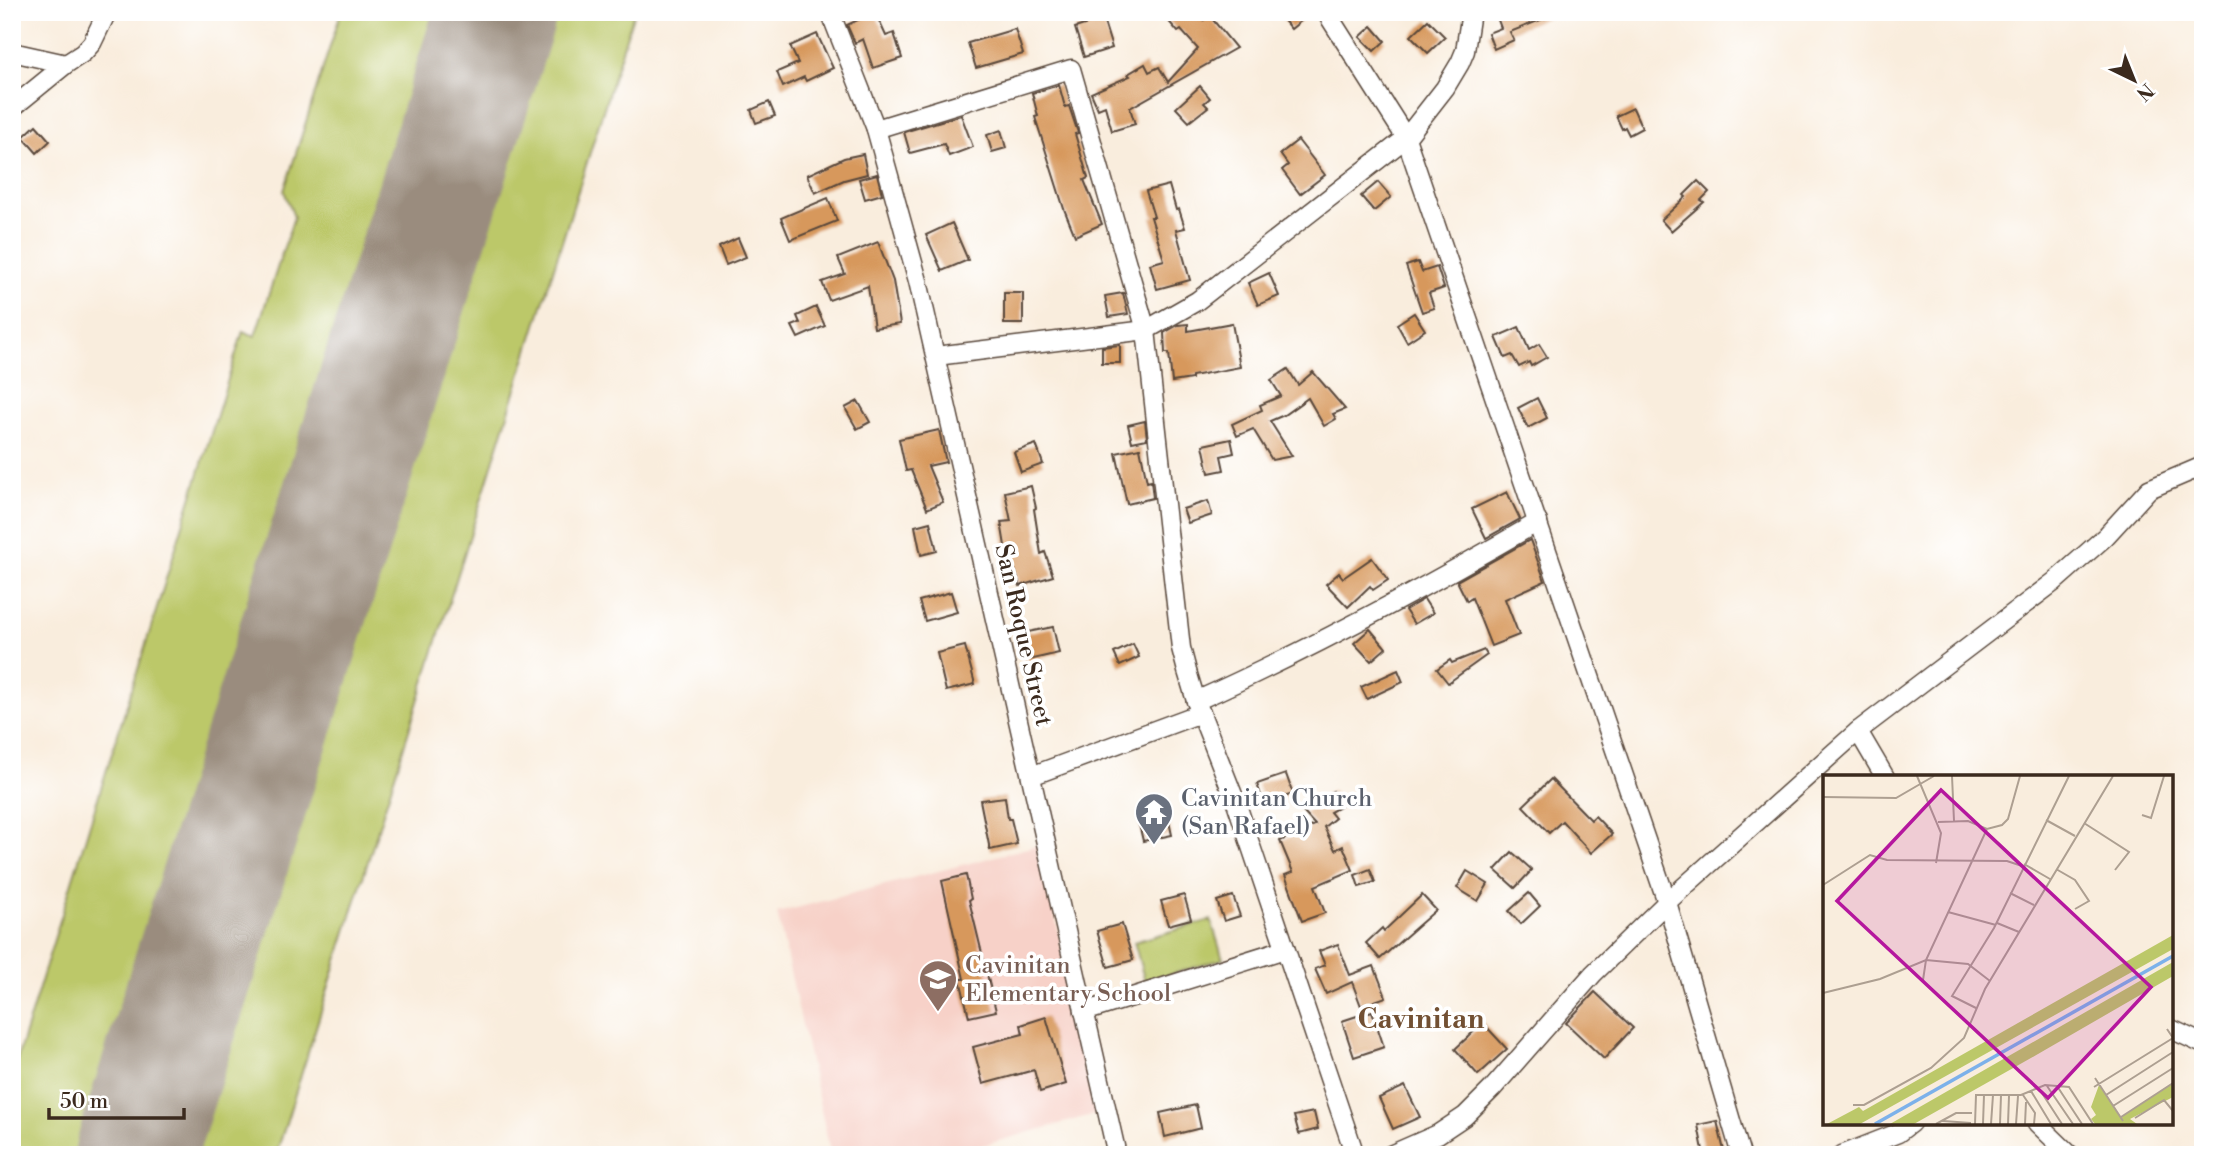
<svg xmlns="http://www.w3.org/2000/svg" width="2215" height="1167" font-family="'Libre Bodoni',serif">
<rect width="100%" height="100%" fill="#fff"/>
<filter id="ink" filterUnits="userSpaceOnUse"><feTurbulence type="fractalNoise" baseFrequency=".0143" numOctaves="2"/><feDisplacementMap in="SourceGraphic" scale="14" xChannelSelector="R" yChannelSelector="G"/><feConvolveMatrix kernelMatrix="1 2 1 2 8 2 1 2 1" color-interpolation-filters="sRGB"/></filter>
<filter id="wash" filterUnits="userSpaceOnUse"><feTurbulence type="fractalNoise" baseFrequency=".00686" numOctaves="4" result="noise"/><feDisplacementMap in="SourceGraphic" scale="28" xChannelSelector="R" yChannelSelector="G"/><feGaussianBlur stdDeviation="1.57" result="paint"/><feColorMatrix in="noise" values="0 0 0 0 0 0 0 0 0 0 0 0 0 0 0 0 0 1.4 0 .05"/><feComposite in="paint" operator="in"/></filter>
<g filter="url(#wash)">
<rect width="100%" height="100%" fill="#f9eddd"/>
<!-- built -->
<polygon fill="#f7d1c8" points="1039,845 1099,1113 948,1155 831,1155 777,913"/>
<!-- green -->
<g fill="#bcc869" stroke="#7c7944" stroke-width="2">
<polygon points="341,12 444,12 89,1155 12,1155 12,1075 243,331 255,336 294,217 284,191"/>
<polygon points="550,12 634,12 276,1155 182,1155"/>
<polygon points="1211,920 1223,959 1145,982 1134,942"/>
</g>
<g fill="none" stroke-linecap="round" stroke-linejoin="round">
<!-- runway -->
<polyline stroke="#9a8c7e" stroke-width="121" points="135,1155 496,12"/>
</g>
<g id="blocks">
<!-- building -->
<g fill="#d7985b">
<polygon points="875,12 886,36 894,33 902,58 873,68 863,39 855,43 847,25"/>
<polygon points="1173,12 1198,12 1204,20 1209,15 1236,48 1130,108 1135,124 1112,131 1105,106 1098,109 1091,93 1130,76 1128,74 1145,64 1149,72 1159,67 1168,82 1198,49 1181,30 1178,32 1166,18"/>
<polygon points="1277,12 1312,12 1291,29"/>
<polygon points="1495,12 1558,12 1558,13 1510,32 1514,40 1494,49 1488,33 1501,28"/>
<polygon points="1103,19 1112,48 1084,57 1075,28"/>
<polygon points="1428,20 1445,37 1428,53 1411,36"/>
<polygon points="1372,26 1385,41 1374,51 1360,37"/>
<polygon points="1015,29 1023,54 976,68 968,43"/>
<polygon points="817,34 833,68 806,81 804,77 783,87 777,72 798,63 790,46"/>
<polygon points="1059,85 1065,107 1069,106 1078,133 1075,134 1088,178 1084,180 1102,224 1075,236 1064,209 1035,117 1038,116 1032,93"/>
<polygon points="1200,86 1210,98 1204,103 1208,107 1189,122 1176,108"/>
<polygon points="769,102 775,116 756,123 751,110"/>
<polygon points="1633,108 1642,128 1629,135 1625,127 1622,129 1616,116"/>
<polygon points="961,115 973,147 949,156 944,144 910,153 904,132"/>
<polygon points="36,125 50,141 37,153 23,137"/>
<polygon points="1001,130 1006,148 992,152 987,135"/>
<polygon points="1298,140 1325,175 1300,194 1282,170 1288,165 1280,154"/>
<polygon points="863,154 867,174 844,180 815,193 807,175 844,158"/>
<polygon points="877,174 882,194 865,199 859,179"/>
<polygon points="1698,181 1709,192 1701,200 1704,202 1671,231 1661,220 1686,197 1684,195"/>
<polygon points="1378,182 1391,197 1374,211 1361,196"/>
<polygon points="1169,185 1176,210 1179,209 1185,228 1176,230 1190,280 1157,289 1150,264 1164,260 1151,217 1154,217 1146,191"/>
<polygon points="828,198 837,221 790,240 781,218"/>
<polygon points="952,223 968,260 942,271 926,235"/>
<polygon points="738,238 746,257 726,265 719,247"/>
<polygon points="878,242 893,281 900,324 874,328 868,286 829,300 822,282 845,274 838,258"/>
<polygon points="1418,262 1422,272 1437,267 1444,288 1429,293 1434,308 1422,312 1406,266"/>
<polygon points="1269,273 1279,296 1258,305 1248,283"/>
<rect x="1004" y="293" width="19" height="31"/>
<polygon points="1123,293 1128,314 1109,317 1105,296"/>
<polygon points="816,307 825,326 798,338 792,326 800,323 797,316"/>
<polygon points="1414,313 1425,330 1407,342 1397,324"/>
<polygon points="1232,323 1240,367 1192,376 1192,379 1172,382 1169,353 1165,353 1164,333 1178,325 1188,324 1188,331"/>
<polygon points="1519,327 1529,350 1539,344 1547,357 1531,366 1529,362 1519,367 1512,355 1505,358 1496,337"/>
<polygon points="1120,345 1120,363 1102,363 1102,347"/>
<polygon points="1288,369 1298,385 1313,372 1345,409 1333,414 1336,419 1324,426 1308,398 1284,415 1270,421 1292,456 1272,460 1253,429 1237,436 1232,424 1262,410 1260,405 1281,396 1271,380"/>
<polygon points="1537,398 1547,418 1528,428 1518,408"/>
<polygon points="858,401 870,422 857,429 845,408"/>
<polygon points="1145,421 1147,439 1132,442 1128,425"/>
<polygon points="939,430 946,462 928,466 943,502 927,509 911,470 906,471 899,439"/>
<polygon points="1231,439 1234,453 1221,456 1224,470 1209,473 1203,445"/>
<polygon points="1036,444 1043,464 1021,472 1014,452"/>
<polygon points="1140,448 1147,482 1151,481 1153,498 1127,504 1116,453"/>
<polygon points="1031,486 1036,508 1034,509 1041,554 1045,552 1053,576 1020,586 1009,551 1006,552 1001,522 1011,521 1005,492"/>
<polygon points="1507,492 1520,519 1486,538 1472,509"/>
<polygon points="1208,501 1212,515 1188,523 1183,509"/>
<polygon points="930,522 937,551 921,555 915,526"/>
<polygon points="1530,540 1545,581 1505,599 1519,635 1491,646 1472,598 1467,601 1457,581"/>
<polygon points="1372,558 1388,580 1373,590 1370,586 1348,607 1326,584 1339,573 1343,578"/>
<polygon points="951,592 957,612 925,621 919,601"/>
<polygon points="1424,599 1433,613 1414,624 1405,610"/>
<polygon points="1053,627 1059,653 1024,661 1018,634"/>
<polygon points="1370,629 1386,648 1371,661 1354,643"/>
<polygon points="1133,644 1139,657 1120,666 1114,653"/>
<polygon points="965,646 975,684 946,691 937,653"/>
<polygon points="1484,650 1487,655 1448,683 1437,669 1450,660 1452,663"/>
<polygon points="1398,670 1403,682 1367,699 1361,687"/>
<polygon points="1286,774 1293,794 1264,804 1257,784"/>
<polygon points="1551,779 1591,820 1595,816 1612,834 1591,853 1562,821 1549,833 1523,806"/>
<polygon points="1333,791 1341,806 1330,812 1335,818 1324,827 1335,850 1343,846 1353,870 1315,886 1325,913 1302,921 1285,875 1293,872 1280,841 1315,825 1304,813 1325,795"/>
<polygon points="1005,797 1008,819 1011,819 1017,844 990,850 980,800"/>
<polygon points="1168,817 1172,835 1143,841 1139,824"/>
<polygon points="1512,852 1532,870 1515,888 1495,870"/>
<polygon points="1370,869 1375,882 1359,887 1355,875"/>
<polygon points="1467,871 1488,884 1478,901 1457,888"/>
<polygon points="966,875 971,899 969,900 996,1011 969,1017 960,979 964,979 942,881"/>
<polygon points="1529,893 1540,906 1521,924 1509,911"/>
<polygon points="1184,895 1191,919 1168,925 1161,901"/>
<polygon points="1422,895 1436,910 1380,959 1366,943 1382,928 1384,931"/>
<polygon points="1233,896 1240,916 1224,921 1217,901"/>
<polygon points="1122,924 1133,960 1108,967 1097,931"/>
<polygon points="1338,944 1350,975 1374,966 1386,997 1361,1006 1352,982 1326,994 1315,969 1325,965 1319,951"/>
<polygon points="1595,992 1633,1028 1604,1059 1566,1023"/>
<polygon points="1372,1011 1384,1047 1354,1057 1342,1021"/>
<polygon points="1046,1017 1066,1084 1040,1092 1034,1070 983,1084 973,1047 1023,1034 1021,1025"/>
<polygon points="1483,1023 1507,1049 1478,1075 1455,1049"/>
<polygon points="1405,1086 1420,1117 1393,1129 1379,1098"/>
<polygon points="1196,1105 1201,1128 1165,1137 1160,1113"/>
<polygon points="1314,1112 1318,1129 1299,1134 1294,1116"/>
<polygon points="1717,1121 1725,1155 1704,1155 1698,1125"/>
</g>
</g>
</g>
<g filter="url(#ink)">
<use href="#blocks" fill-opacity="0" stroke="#58473b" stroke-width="2"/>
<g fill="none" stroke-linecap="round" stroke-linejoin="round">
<defs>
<g id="minor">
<polyline points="830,12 876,129 918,281 1117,1155"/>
<polyline points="1326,12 1406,138 1667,902 1741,1155"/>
<polyline points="12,52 66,64"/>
<polyline points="12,108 66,64 83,53 92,43 107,12"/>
<polyline points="876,129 1071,69 1146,330 1174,586 1181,648 1187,671 1196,701 1237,805 1355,1155"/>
<polyline points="936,356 1146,330 1197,301 1406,138 1445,88 1460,63 1465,51 1471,12"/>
<path d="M1196 701C1314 648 1426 587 1538 522"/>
<polyline points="1858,731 1885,777"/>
<polyline points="1031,776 1201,713"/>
<polyline points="1084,1012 1285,949"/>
<polyline points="2171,1029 2203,1044"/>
<polyline points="2037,1123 2070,1155"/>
<polyline points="1390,1155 1438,1134 1465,1116 1492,1089 1593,974 1667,902 1858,731 2054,582 2105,537 2149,489 2203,466"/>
<polyline points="1842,1155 1898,1133 1911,1123"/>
</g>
</defs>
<!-- minor casing -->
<use href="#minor" stroke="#58473b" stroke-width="21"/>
<!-- minor -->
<use href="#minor" stroke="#fff" stroke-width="18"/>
</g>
</g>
<!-- icons -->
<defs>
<symbol id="temple-pin" viewBox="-11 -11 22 30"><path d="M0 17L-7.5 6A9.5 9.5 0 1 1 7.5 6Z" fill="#6b7280" stroke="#fff"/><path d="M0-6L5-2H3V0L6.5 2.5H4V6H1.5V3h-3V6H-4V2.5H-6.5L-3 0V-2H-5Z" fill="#fff"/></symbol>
<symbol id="school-pin" viewBox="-11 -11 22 30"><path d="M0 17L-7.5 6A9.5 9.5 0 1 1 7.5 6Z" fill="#8d6e63" stroke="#fff"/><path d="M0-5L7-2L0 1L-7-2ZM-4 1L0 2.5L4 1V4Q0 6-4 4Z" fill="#fff"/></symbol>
</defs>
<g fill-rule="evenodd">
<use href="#temple-pin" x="1132" y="790" width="44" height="60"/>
<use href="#school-pin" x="916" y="957" width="44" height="60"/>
</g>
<g text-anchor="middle" stroke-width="7" stroke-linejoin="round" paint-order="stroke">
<!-- street labels -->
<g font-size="24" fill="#3b2a1e" stroke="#fff">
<text transform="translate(1024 635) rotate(77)" y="8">San Roque Street</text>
</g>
<!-- worship labels -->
<g font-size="24" fill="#5b616d" stroke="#fff" text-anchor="start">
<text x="1181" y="806">Cavinitan Church<tspan x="1181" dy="28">(San Rafael)</tspan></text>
</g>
<!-- education labels -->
<g font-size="24" fill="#785e54" stroke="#fff" text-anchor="start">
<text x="965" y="973">Cavinitan<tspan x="965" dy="28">Elementary School</tspan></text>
</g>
<!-- quarter labels -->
<g font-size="28" font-weight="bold" fill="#725033" stroke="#fff">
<text x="1421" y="1028">Cavinitan</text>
</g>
</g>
<!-- overview -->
<g transform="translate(1823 775)">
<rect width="350" height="350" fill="#f9eddd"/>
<path d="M350 160V174L37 349H4L36 332 40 336ZM350 187V201L215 279 91 349H67ZM350 308V322L307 344 314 349H272L268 344 273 340 268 332 276 310 298 342Z" fill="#bcc869"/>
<path fill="none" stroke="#7cb1ea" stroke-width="3.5" d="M52 349 350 181"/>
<path fill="none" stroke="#ad9f91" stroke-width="2" d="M94 1 118 58 113 88M129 1 131 46M0 22 73 23 111 1M319 40 328 43 341 1M223 45 252 61M115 47 145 46 164 54 179 50 185 44 197 1M261 48 306 77 292 95M201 89 227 104M233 94 252 105 266 126 252 134M0 110 47 80 64 85 184 86 199 91M187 118 211 130M125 137 173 150M174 148 196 157M100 205 103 185 164 54M0 218 57 204 103 185 145 189 167 206M153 233 129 221 171 153 246 1M272 303 300 346M224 311 250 349M234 311 259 349M215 312 239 349M271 312 350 263 344 254M208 316 228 349M200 320 212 338 211 349M283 320 350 277M30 330H41L108 293 141 263 162 214 290 1M290 331 350 293M298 342 350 308M312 343 341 325 350 336M120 346 148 348M113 349 133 338H149M152 349 153 320H198L222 310 246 312 270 349M160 349 161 320M168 349 170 320M177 349 178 320M185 349 186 321M193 349 195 321M202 349 203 327"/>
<path fill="#b5179e" fill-opacity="0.15" stroke="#b5179e" stroke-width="3.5" d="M118 15 328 212 225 323 14 126Z"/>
<rect width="350" height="350" fill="none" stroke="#3b2a1e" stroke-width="3.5"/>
</g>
<!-- margin -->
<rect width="2215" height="1167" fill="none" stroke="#fff" stroke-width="42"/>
<!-- north arrow -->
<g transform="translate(2134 80) rotate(137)" stroke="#ffffff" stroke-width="5" paint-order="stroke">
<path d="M0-5L12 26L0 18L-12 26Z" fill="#3b2a1e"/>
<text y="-10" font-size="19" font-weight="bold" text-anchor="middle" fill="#3b2a1e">N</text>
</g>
<!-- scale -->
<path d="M49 1108v10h135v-10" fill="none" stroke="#3b2a1e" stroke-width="3.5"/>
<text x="60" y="1108" font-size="21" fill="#3b2a1e" stroke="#ffffff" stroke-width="5" paint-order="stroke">50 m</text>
</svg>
